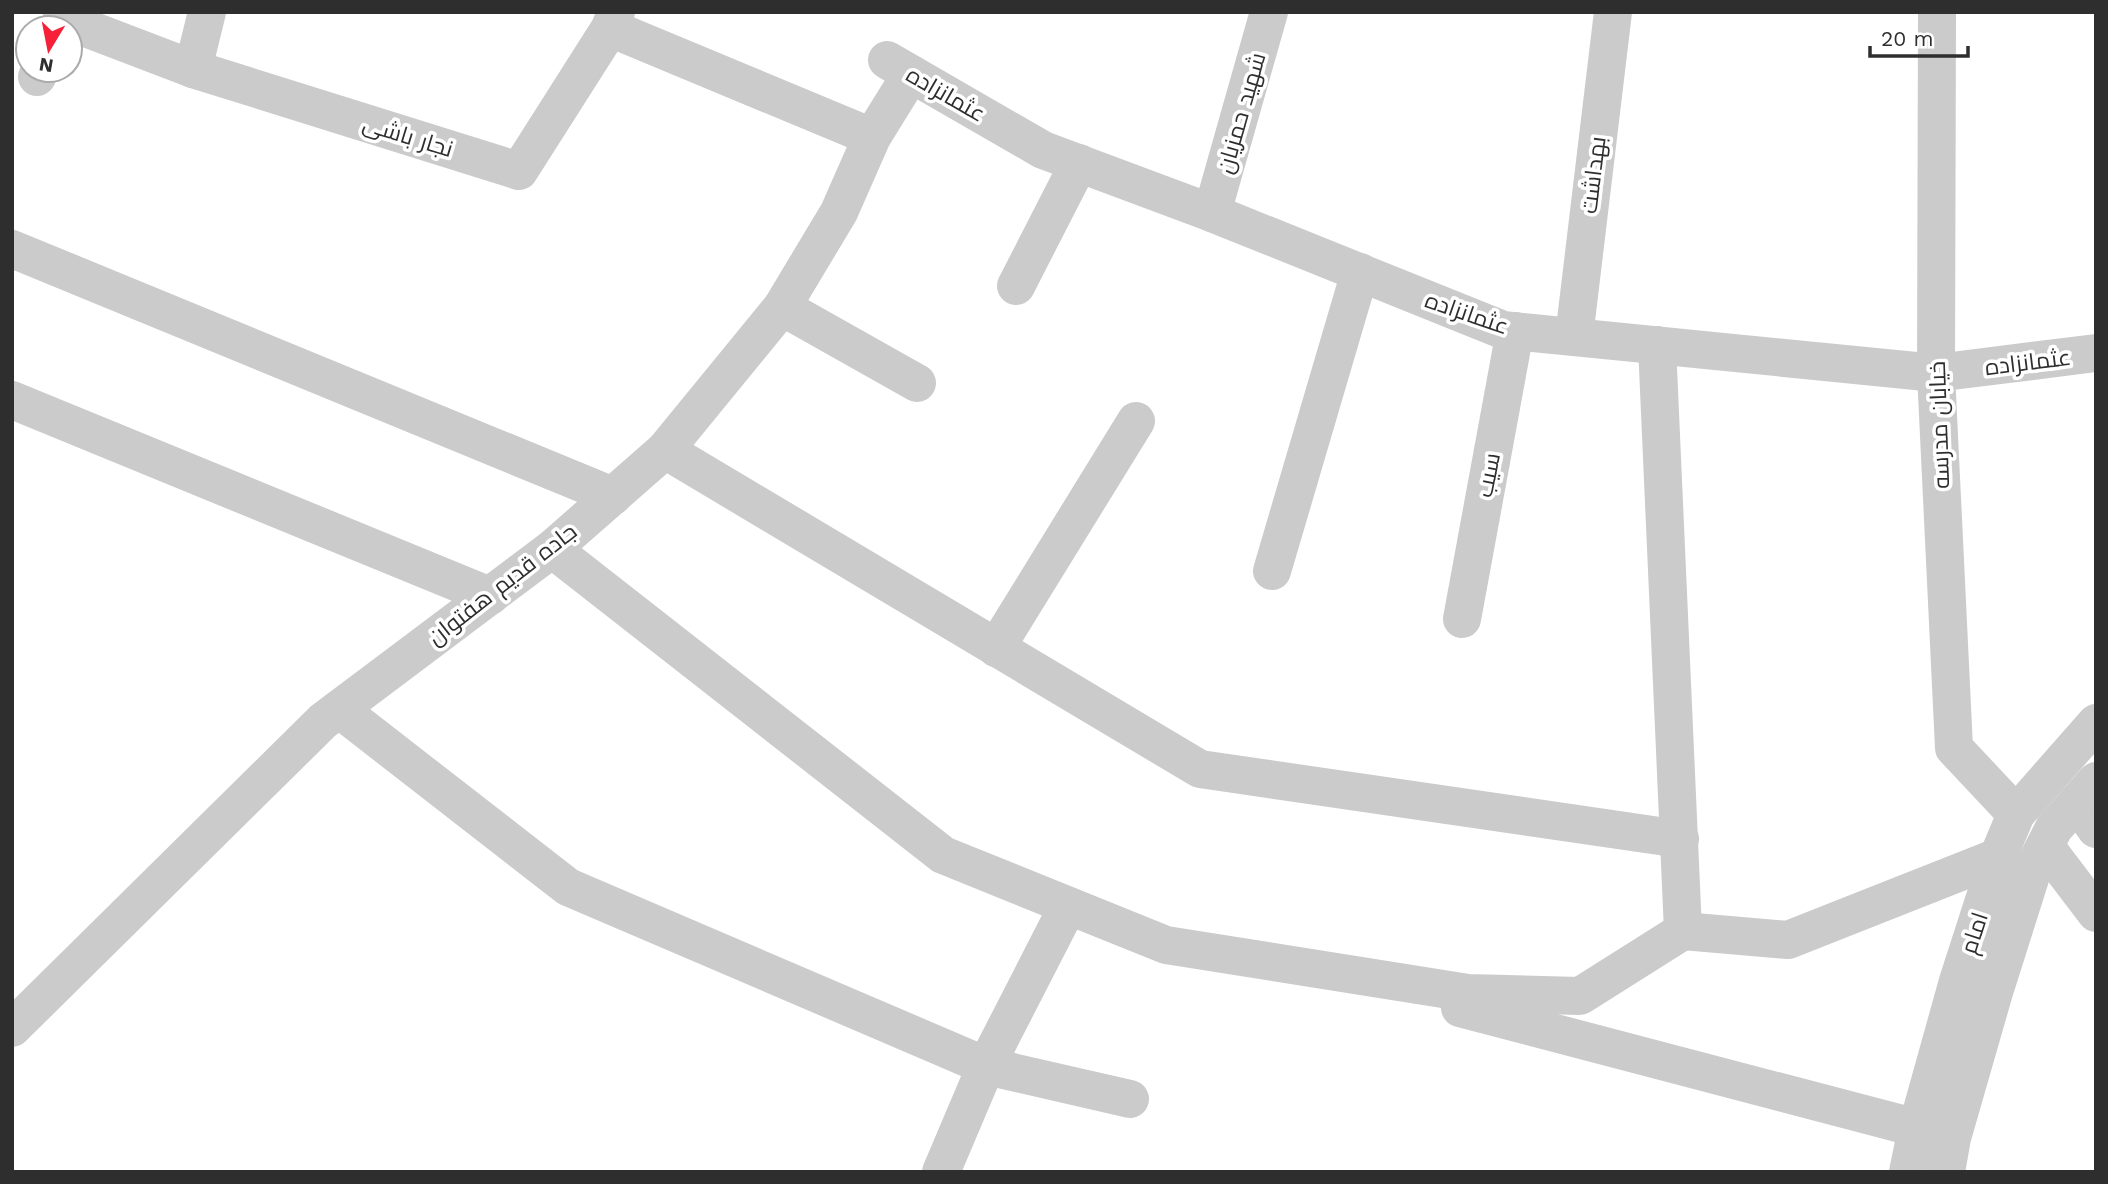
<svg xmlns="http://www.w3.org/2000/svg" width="2108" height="1184" font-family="'Work Sans',Cairo,sans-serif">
<rect width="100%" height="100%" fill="#fff"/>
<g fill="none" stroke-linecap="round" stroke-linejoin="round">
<!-- minor -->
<g stroke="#cbcbcb" stroke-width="38">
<polyline points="1937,12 1936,373 1954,748 2016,814"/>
<polyline points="58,28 62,19 193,69 519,171 610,28 616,12"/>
<polyline points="610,28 872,137"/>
<polyline points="887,60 1043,150 1212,213 1503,330 1936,373 2096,353"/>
<polyline points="193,69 207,12"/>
<polyline points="37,77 40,70"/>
<polyline points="1212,213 1269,12"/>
<polyline points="12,249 613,496"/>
<polyline points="1016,286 1079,163"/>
<polyline points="782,307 917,383"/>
<polyline points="1574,337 1613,12"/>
<polyline points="1657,345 1683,931 1788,940 1998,857"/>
<polyline points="12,400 490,596"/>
<polyline points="665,450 1200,769 1680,839"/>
<polyline points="552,549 943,855 1166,945 1468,993 1580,996 1683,931"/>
<polyline points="1272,571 1360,272"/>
<polyline points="1462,619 1515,331"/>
<polyline points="996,648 1136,421"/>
<polyline points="339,709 568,887 986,1066 1130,1099"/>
<polyline points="2077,802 2096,829"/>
<polyline points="2045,846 2096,913"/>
<polyline points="1460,1008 1917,1128"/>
<polyline points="12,1028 323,721 552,549 665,450 782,307 839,212 872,137 911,74"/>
<polyline points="941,1172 986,1066 1068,906"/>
<polyline points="1908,1172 1917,1128 1958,981 1998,857 2016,814 2096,723"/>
<polyline points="1946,1172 1952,1138 1994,992 2033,869 2054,828 2096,781"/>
</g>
</g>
<g text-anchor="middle" stroke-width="7" stroke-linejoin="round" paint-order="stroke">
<!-- street labels -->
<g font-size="23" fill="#2e2e2e" stroke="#fff">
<text transform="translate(946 94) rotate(30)" y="8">عثمانزاده</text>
<text transform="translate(1241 113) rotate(-74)" y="8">شهید حمزیان</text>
<text transform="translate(408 136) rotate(17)" y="8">نجار باشی</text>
<text transform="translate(1593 175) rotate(-83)" y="8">بهداشت</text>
<text transform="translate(1467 313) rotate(19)" y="8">عثمانزاده</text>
<text transform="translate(2028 362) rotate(-7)" y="8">عثمانزاده</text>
<text transform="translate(1939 425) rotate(-92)" y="8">خیابان مدرسه</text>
<text transform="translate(1488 475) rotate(-79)" y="8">سیب</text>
<text transform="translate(502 584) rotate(-38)" y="8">جاده قدیم هفتوان</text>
<text transform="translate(1974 933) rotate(-72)" y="8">امام</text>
</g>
</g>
<!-- border -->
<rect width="2108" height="1184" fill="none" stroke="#2e2e2e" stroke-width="28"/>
<!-- north arrow -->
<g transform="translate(49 49) rotate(190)"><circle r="33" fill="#ffffff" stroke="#ababab" stroke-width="2"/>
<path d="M0-5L12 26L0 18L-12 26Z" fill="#f62039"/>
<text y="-10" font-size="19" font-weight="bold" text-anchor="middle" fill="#2e2e2e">N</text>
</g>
<!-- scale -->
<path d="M1870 46v10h98v-10" fill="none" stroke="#2e2e2e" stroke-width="3.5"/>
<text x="1881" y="46" font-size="21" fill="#2e2e2e" stroke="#ffffff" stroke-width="5" paint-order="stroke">20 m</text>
</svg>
